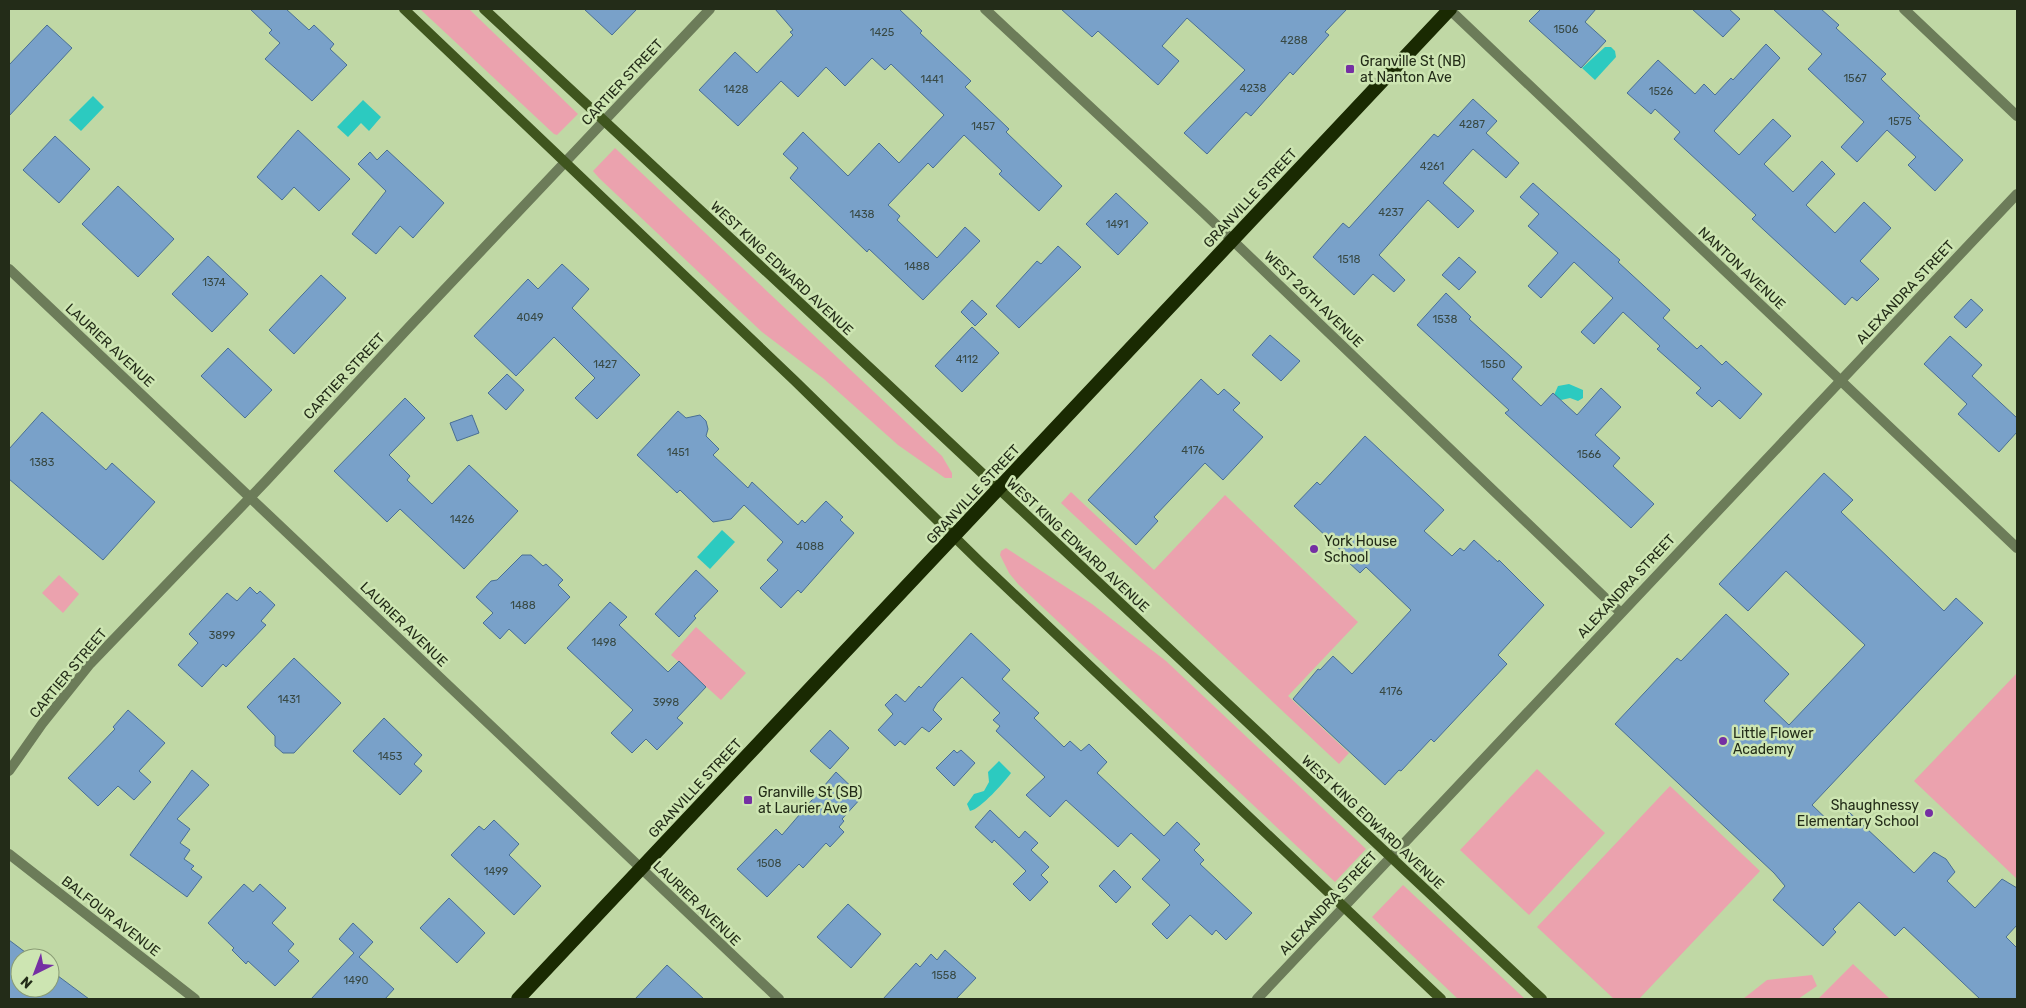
<svg xmlns="http://www.w3.org/2000/svg" width="2026" height="1008" font-family="Rubik,sans-serif">
<rect width="100%" height="100%" fill="#c0d8a5"/>
<!-- green -->
<g fill="#eba2ae">
<polygon points="420,9 469,9 578,114 557,135 554,134"/>
<polygon points="615,148 942,456 952,473 952,478 945,478 898,445 824,379 762,332 599,178 593,171"/>
<polygon points="1071,492 1154,570 1225,495 1358,622 1288,696 1349,753 1339,764 1061,503"/>
<polygon points="1006,548 1092,604 1166,661 1366,849 1335,882 1018,584 1009,573 1000,555 1001,551"/>
<polygon points="59,575 79,594 63,613 42,593"/>
<polygon points="696,627 746,673 721,700 671,655"/>
<polygon points="2017,673 2017,879 1914,781"/>
<polygon points="1537,769 1605,833 1529,915 1460,850"/>
<polygon points="1670,786 1760,871 1639,999 1614,999 1537,927"/>
<polygon points="1403,885 1525,999 1458,999 1372,917"/>
<polygon points="1853,964 1890,999 1818,999"/>
<polygon points="1812,975 1817,986 1798,999 1743,999 1767,980"/>
</g>
<!-- water -->
<g fill="#2ccac0">
<polygon points="1605,47 1611,47 1615,51 1616,57 1595,80 1582,68"/>
<polygon points="93,96 104,107 81,131 69,120"/>
<polygon points="363,100 381,117 369,131 361,123 348,137 337,127"/>
<polygon points="1569,384 1583,390 1583,398 1578,401 1570,398 1561,400 1554,395 1558,386"/>
<polygon points="722,530 735,542 710,569 697,557"/>
<path d="M999 761 1011 773C1004 782 981 809 970 811L967 804 974 794 984 791 989 782 988 772Z"/>
</g>
<!-- building -->
<g fill="#79a1c9" stroke="#496f94">
<polygon points="250,9 286,9 309,30 314,25 334,44 330,49 347,65 312,101 265,59 280,43 269,33 272,30"/>
<polygon points="584,9 637,9 612,35"/>
<polygon points="775,9 899,9 922,31 920,33 971,81 965,87 1009,129 1006,132 1062,186 1039,211 999,174 1002,171 964,135 933,168 928,163 888,205 900,216 897,220 937,258 965,227 980,241 923,300 869,249 867,252 790,178 798,168 783,154 803,132 848,176 879,143 899,163 944,115 891,64 885,70 872,58 845,86 826,67 798,97 781,81 738,126 699,90 735,52 757,73 793,35 790,32 793,30"/>
<polygon points="1061,9 1347,9 1325,32 1329,35 1293,75 1290,72 1251,116 1246,112 1207,154 1184,133 1245,70 1187,18 1162,46 1179,61 1158,85 1098,31 1092,37"/>
<polygon points="1541,9 1596,9 1585,22 1606,41 1581,68 1529,21"/>
<polygon points="1692,9 1729,9 1740,19 1723,37"/>
<polygon points="1773,9 1821,9 1839,25 1836,28 1886,74 1881,79 1920,116 1918,118 1963,160 1935,191 1908,165 1916,157 1887,130 1857,162 1841,147 1864,122 1808,69 1822,54"/>
<polygon points="47,25 72,48 9,116 9,65"/>
<polygon points="1766,44 1780,58 1714,131 1739,155 1773,119 1791,136 1764,164 1793,192 1822,161 1835,174 1806,205 1835,233 1864,202 1891,228 1860,261 1879,279 1857,301 1852,297 1845,305 1752,219 1756,215 1674,139 1680,132 1655,109 1651,114 1627,93 1658,60 1695,94 1704,84 1715,95 1731,78 1733,80"/>
<polygon points="1473,99 1497,121 1486,133 1519,163 1506,178 1473,149 1443,183 1474,211 1458,228 1428,200 1379,255 1405,280 1394,292 1373,274 1354,295 1313,257 1343,223 1349,228 1434,134 1438,137"/>
<polygon points="298,130 350,179 319,211 294,187 282,200 257,177"/>
<polygon points="55,136 90,169 59,203 23,170"/>
<polygon points="387,150 444,203 413,238 400,226 376,254 352,234 386,191 358,164 370,152 377,160"/>
<polygon points="1533,183 1620,260 1618,262 1670,310 1663,318 1697,349 1701,345 1722,365 1726,361 1762,394 1740,419 1719,400 1712,407 1696,393 1701,388 1657,349 1660,346 1623,312 1594,344 1581,332 1613,298 1574,262 1541,298 1528,286 1558,253 1528,226 1539,214 1520,197"/>
<polygon points="118,186 174,239 138,277 82,224"/>
<polygon points="1116,193 1148,223 1118,255 1086,224"/>
<polygon points="1058,246 1081,267 1019,328 996,306 1037,261 1041,264"/>
<polygon points="208,256 248,294 212,332 172,294"/>
<polygon points="1459,257 1476,272 1459,290 1442,275"/>
<polygon points="562,264 589,289 572,308 640,375 597,419 575,398 595,378 554,337 516,376 474,336 528,279 538,289"/>
<polygon points="321,275 346,298 294,354 269,330"/>
<polygon points="1446,293 1471,317 1469,319 1522,367 1512,379 1541,406 1553,393 1577,415 1601,388 1621,407 1595,435 1620,458 1613,466 1654,504 1631,528 1505,413 1509,410 1417,325"/>
<polygon points="1971,299 1983,310 1966,328 1954,317"/>
<polygon points="972,300 987,314 975,326 961,312"/>
<polygon points="972,327 999,353 962,392 935,366"/>
<polygon points="1270,335 1300,361 1281,381 1252,355"/>
<polygon points="1950,336 1982,365 1972,376 2017,418 2017,432 1999,452 1958,414 1967,404 1924,364"/>
<polygon points="228,348 272,390 245,418 201,376"/>
<polygon points="507,374 524,390 506,410 488,393"/>
<polygon points="1201,379 1218,395 1224,389 1240,403 1233,410 1263,437 1223,480 1205,463 1154,517 1158,521 1136,545 1088,500"/>
<polygon points="405,398 425,418 389,455 410,476 407,480 432,504 469,465 518,511 464,569 400,509 387,522 334,471"/>
<polygon points="678,411 686,418 700,415 706,421 708,429 706,436 719,449 713,455 748,488 752,482 798,525 802,520 805,523 826,501 843,517 840,520 854,533 801,593 798,590 781,608 760,588 778,570 767,560 783,542 744,505 731,519 713,522 680,490 677,493 637,455"/>
<polygon points="42,412 106,470 112,463 155,502 103,560 9,479 9,449"/>
<polygon points="472,415 479,433 457,441 450,423"/>
<polygon points="1365,436 1444,510 1424,531 1452,556 1460,548 1464,551 1474,540 1498,562 1499,560 1544,605 1498,655 1507,664 1434,742 1431,739 1401,771 1399,770 1385,785 1293,699 1318,669 1320,670 1333,656 1352,674 1411,610 1366,567 1360,573 1347,561 1349,558 1294,506 1317,482 1320,485"/>
<polygon points="1824,473 1853,500 1841,512 1944,611 1956,598 1983,623 1812,805 1835,827 1849,812 1914,873 1934,852 1946,859 1955,872 1947,881 1975,908 2002,879 2017,888 2017,925 2006,937 2017,948 2017,999 1980,999 1904,927 1895,936 1859,902 1833,929 1836,932 1823,946 1773,900 1785,886 1774,873 1615,724 1677,658 1681,661 1726,614 1789,674 1764,701 1789,725 1865,645 1786,571 1748,611 1719,584"/>
<polygon points="522,555 531,555 543,566 546,564 563,580 558,585 570,597 525,644 509,629 500,639 483,623 493,613 476,597 491,581 497,580"/>
<polygon points="696,570 718,591 694,616 696,618 679,637 655,614"/>
<polygon points="250,587 257,594 260,591 275,605 261,621 266,625 226,667 223,664 202,687 178,665 198,643 189,634 227,593 237,601"/>
<polygon points="610,602 627,617 619,625 668,672 679,661 706,687 677,718 683,723 657,750 646,739 632,753 611,733 633,710 567,648"/>
<polygon points="971,633 1010,670 1002,679 1039,713 1034,718 1064,747 1070,741 1081,751 1089,744 1107,762 1097,773 1164,836 1177,822 1200,844 1194,850 1204,860 1200,864 1252,913 1226,940 1216,930 1212,935 1190,915 1167,939 1152,924 1170,905 1142,879 1160,860 1131,833 1118,847 1066,800 1050,817 1026,795 1045,777 996,731 1000,726 993,720 1000,713 962,677 937,703 933,710 942,719 929,732 922,727 905,745 900,741 895,746 878,730 893,714 885,705 896,694 905,702 919,686 921,688"/>
<polygon points="294,658 341,703 294,753 283,753 275,746 275,736 247,707"/>
<polygon points="128,710 165,743 139,771 151,782 134,800 118,786 98,806 68,778 115,729 113,727"/>
<polygon points="384,718 422,755 414,764 422,771 400,795 353,751"/>
<polygon points="830,730 849,748 830,769 810,751"/>
<polygon points="954,750 957,753 961,750 975,763 954,786 936,768"/>
<polygon points="192,770 209,785 177,819 190,829 180,843 190,850 184,859 194,866 191,869 202,877 187,897 130,855"/>
<polygon points="836,772 862,797 842,819 844,821 839,827 844,832 830,847 826,843 803,868 799,864 767,897 737,869 776,829 782,835"/>
<polygon points="990,810 1019,838 1025,831 1038,843 1031,850 1049,867 1041,875 1048,882 1030,901 1013,884 1026,871 994,840 992,843 975,827"/>
<polygon points="494,820 519,844 509,855 541,886 514,915 451,855 479,826 484,830"/>
<polygon points="1114,870 1131,887 1116,903 1099,886"/>
<polygon points="244,884 253,892 260,884 286,908 272,923 294,944 288,951 299,961 275,986 248,961 246,964 232,950 234,948 208,923"/>
<polygon points="449,898 485,933 457,963 420,928"/>
<polygon points="848,904 881,934 851,968 817,937"/>
<polygon points="353,923 373,942 359,957 394,989 385,999 311,999 354,953 339,939"/>
<polygon points="9,940 33,958 20,958 20,988 50,988 50,970 89,999 9,999"/>
<polygon points="945,950 976,978 956,999 883,999 916,963 920,967 931,954 937,960"/>
<polygon points="667,965 704,999 635,999"/>
</g>
<g fill="none" stroke-linecap="round" stroke-linejoin="round">
<!-- minor -->
<g stroke="#6c7c59" stroke-width="10">
<polyline points="985,9 1204,213 1620,612"/>
<polyline points="1449,9 2017,548"/>
<polyline points="1904,9 2017,116"/>
<polyline points="9,269 779,999"/>
<polyline points="9,771 42,724 90,664 266,481 410,326 710,9"/>
<polyline points="9,854 195,999"/>
<polyline points="1257,999 2017,194"/>
</g>
<!-- secondary -->
<g stroke="#3f551e" stroke-width="10">
<polyline points="404,9 795,381 981,563 1441,999"/>
<polyline points="484,9 884,381 1542,999"/>
</g>
<!-- trunk -->
<polyline stroke="#1a2a02" stroke-width="14" points="518,999 1450,9"/>
</g>
<!-- markers -->
<g fill="#752fa3" stroke="#cde5b2" stroke-width="2">
<rect x="1345" y="64" width="10" height="10" rx="2.5"/>
<circle cx="1314" cy="549" r="5"/>
<circle cx="1723" cy="741" r="5"/>
<rect x="743" y="795" width="10" height="10" rx="2.5"/>
<circle cx="1929" cy="813" r="5"/>
</g>
<g text-anchor="middle" stroke-width="5" stroke-linejoin="round" paint-order="stroke">
<!-- number labels -->
<g font-size="11" fill="#384944">
<text x="1566" y="33">1506</text>
<text x="882" y="36">1425</text>
<text x="1294" y="44">4288</text>
<text x="1855" y="82">1567</text>
<text x="932" y="83">1441</text>
<text x="1253" y="92">4238</text>
<text x="736" y="93">1428</text>
<text x="1661" y="95">1526</text>
<text x="1900" y="125">1575</text>
<text x="1472" y="128">4287</text>
<text x="983" y="130">1457</text>
<text x="1432" y="170">4261</text>
<text x="1391" y="216">4237</text>
<text x="862" y="218">1438</text>
<text x="1117" y="228">1491</text>
<text x="1349" y="263">1518</text>
<text x="917" y="270">1488</text>
<text x="214" y="286">1374</text>
<text x="530" y="321">4049</text>
<text x="1445" y="323">1538</text>
<text x="967" y="363">4112</text>
<text x="605" y="368">1427</text>
<text x="1493" y="368">1550</text>
<text x="1193" y="454">4176</text>
<text x="678" y="456">1451</text>
<text x="1589" y="458">1566</text>
<text x="42" y="466">1383</text>
<text x="462" y="523">1426</text>
<text x="810" y="550">4088</text>
<text x="523" y="609">1488</text>
<text x="222" y="639">3899</text>
<text x="604" y="646">1498</text>
<text x="1391" y="695">4176</text>
<text x="289" y="703">1431</text>
<text x="666" y="706">3998</text>
<text x="390" y="760">1453</text>
<text x="769" y="867">1508</text>
<text x="496" y="875">1499</text>
<text x="944" y="979">1558</text>
<text x="356" y="984">1490</text>
</g>
<!-- poi labels -->
<g font-size="14" fill="#232c18" stroke="#cde5b2" text-anchor="start">
<text x="1360" y="66">Granville St (NB)<tspan x="1360" dy="16">at Nanton Ave</tspan></text>
<text x="1324" y="546">York House<tspan x="1324" dy="16">School</tspan></text>
<text x="1733" y="738">Little Flower<tspan x="1733" dy="16">Academy</tspan></text>
<text x="758" y="797">Granville St (SB)<tspan x="758" dy="16">at Laurier Ave</tspan></text>
<text x="1919" y="810" text-anchor="end">Shaughnessy<tspan x="1919" dy="16">Elementary School</tspan></text>
</g>
<!-- street labels -->
<g font-size="14" fill="#232c18" stroke="#cde5b2">
<text transform="translate(622 82) rotate(-47)" y="5">CARTIER STREET</text>
<text transform="translate(1250 198) rotate(-47)" y="5">GRANVILLE STREET</text>
<text transform="translate(782 268) rotate(43)" y="5">WEST KING EDWARD AVENUE</text>
<text transform="translate(1742 268) rotate(43)" y="5">NANTON AVENUE</text>
<text transform="translate(1905 292) rotate(-47)" y="5">ALEXANDRA STREET</text>
<text transform="translate(1314 299) rotate(44)" y="5">WEST 26TH AVENUE</text>
<text transform="translate(110 345) rotate(43)" y="5">LAURIER AVENUE</text>
<text transform="translate(344 376) rotate(-47)" y="5">CARTIER STREET</text>
<text transform="translate(973 494) rotate(-47)" y="5">GRANVILLE STREET</text>
<text transform="translate(1078 545) rotate(43)" y="5">WEST KING EDWARD AVENUE</text>
<text transform="translate(1626 586) rotate(-47)" y="5">ALEXANDRA STREET</text>
<text transform="translate(404 624) rotate(44)" y="5">LAURIER AVENUE</text>
<text transform="translate(68 673) rotate(-50)" y="5">CARTIER STREET</text>
<text transform="translate(695 788) rotate(-47)" y="5">GRANVILLE STREET</text>
<text transform="translate(1373 822) rotate(43)" y="5">WEST KING EDWARD AVENUE</text>
<text transform="translate(697 903) rotate(44)" y="5">LAURIER AVENUE</text>
<text transform="translate(1328 903) rotate(-47)" y="5">ALEXANDRA STREET</text>
<text transform="translate(111 916) rotate(38)" y="5">BALFOUR AVENUE</text>
</g>
</g>
<!-- border -->
<rect width="2026" height="1008" fill="none" stroke="#232c18" stroke-width="20"/>
<!-- north arrow -->
<g transform="translate(35 973) rotate(222)"><circle r="24" fill="#cde5b2" stroke="#899b74"/>
<path d="M0-4L9 19L0 12L-9 19Z" fill="#752fa3"/>
<text y="-8" font-size="14" font-weight="bold" text-anchor="middle" fill="#232c18">N</text>
</g>
</svg>
